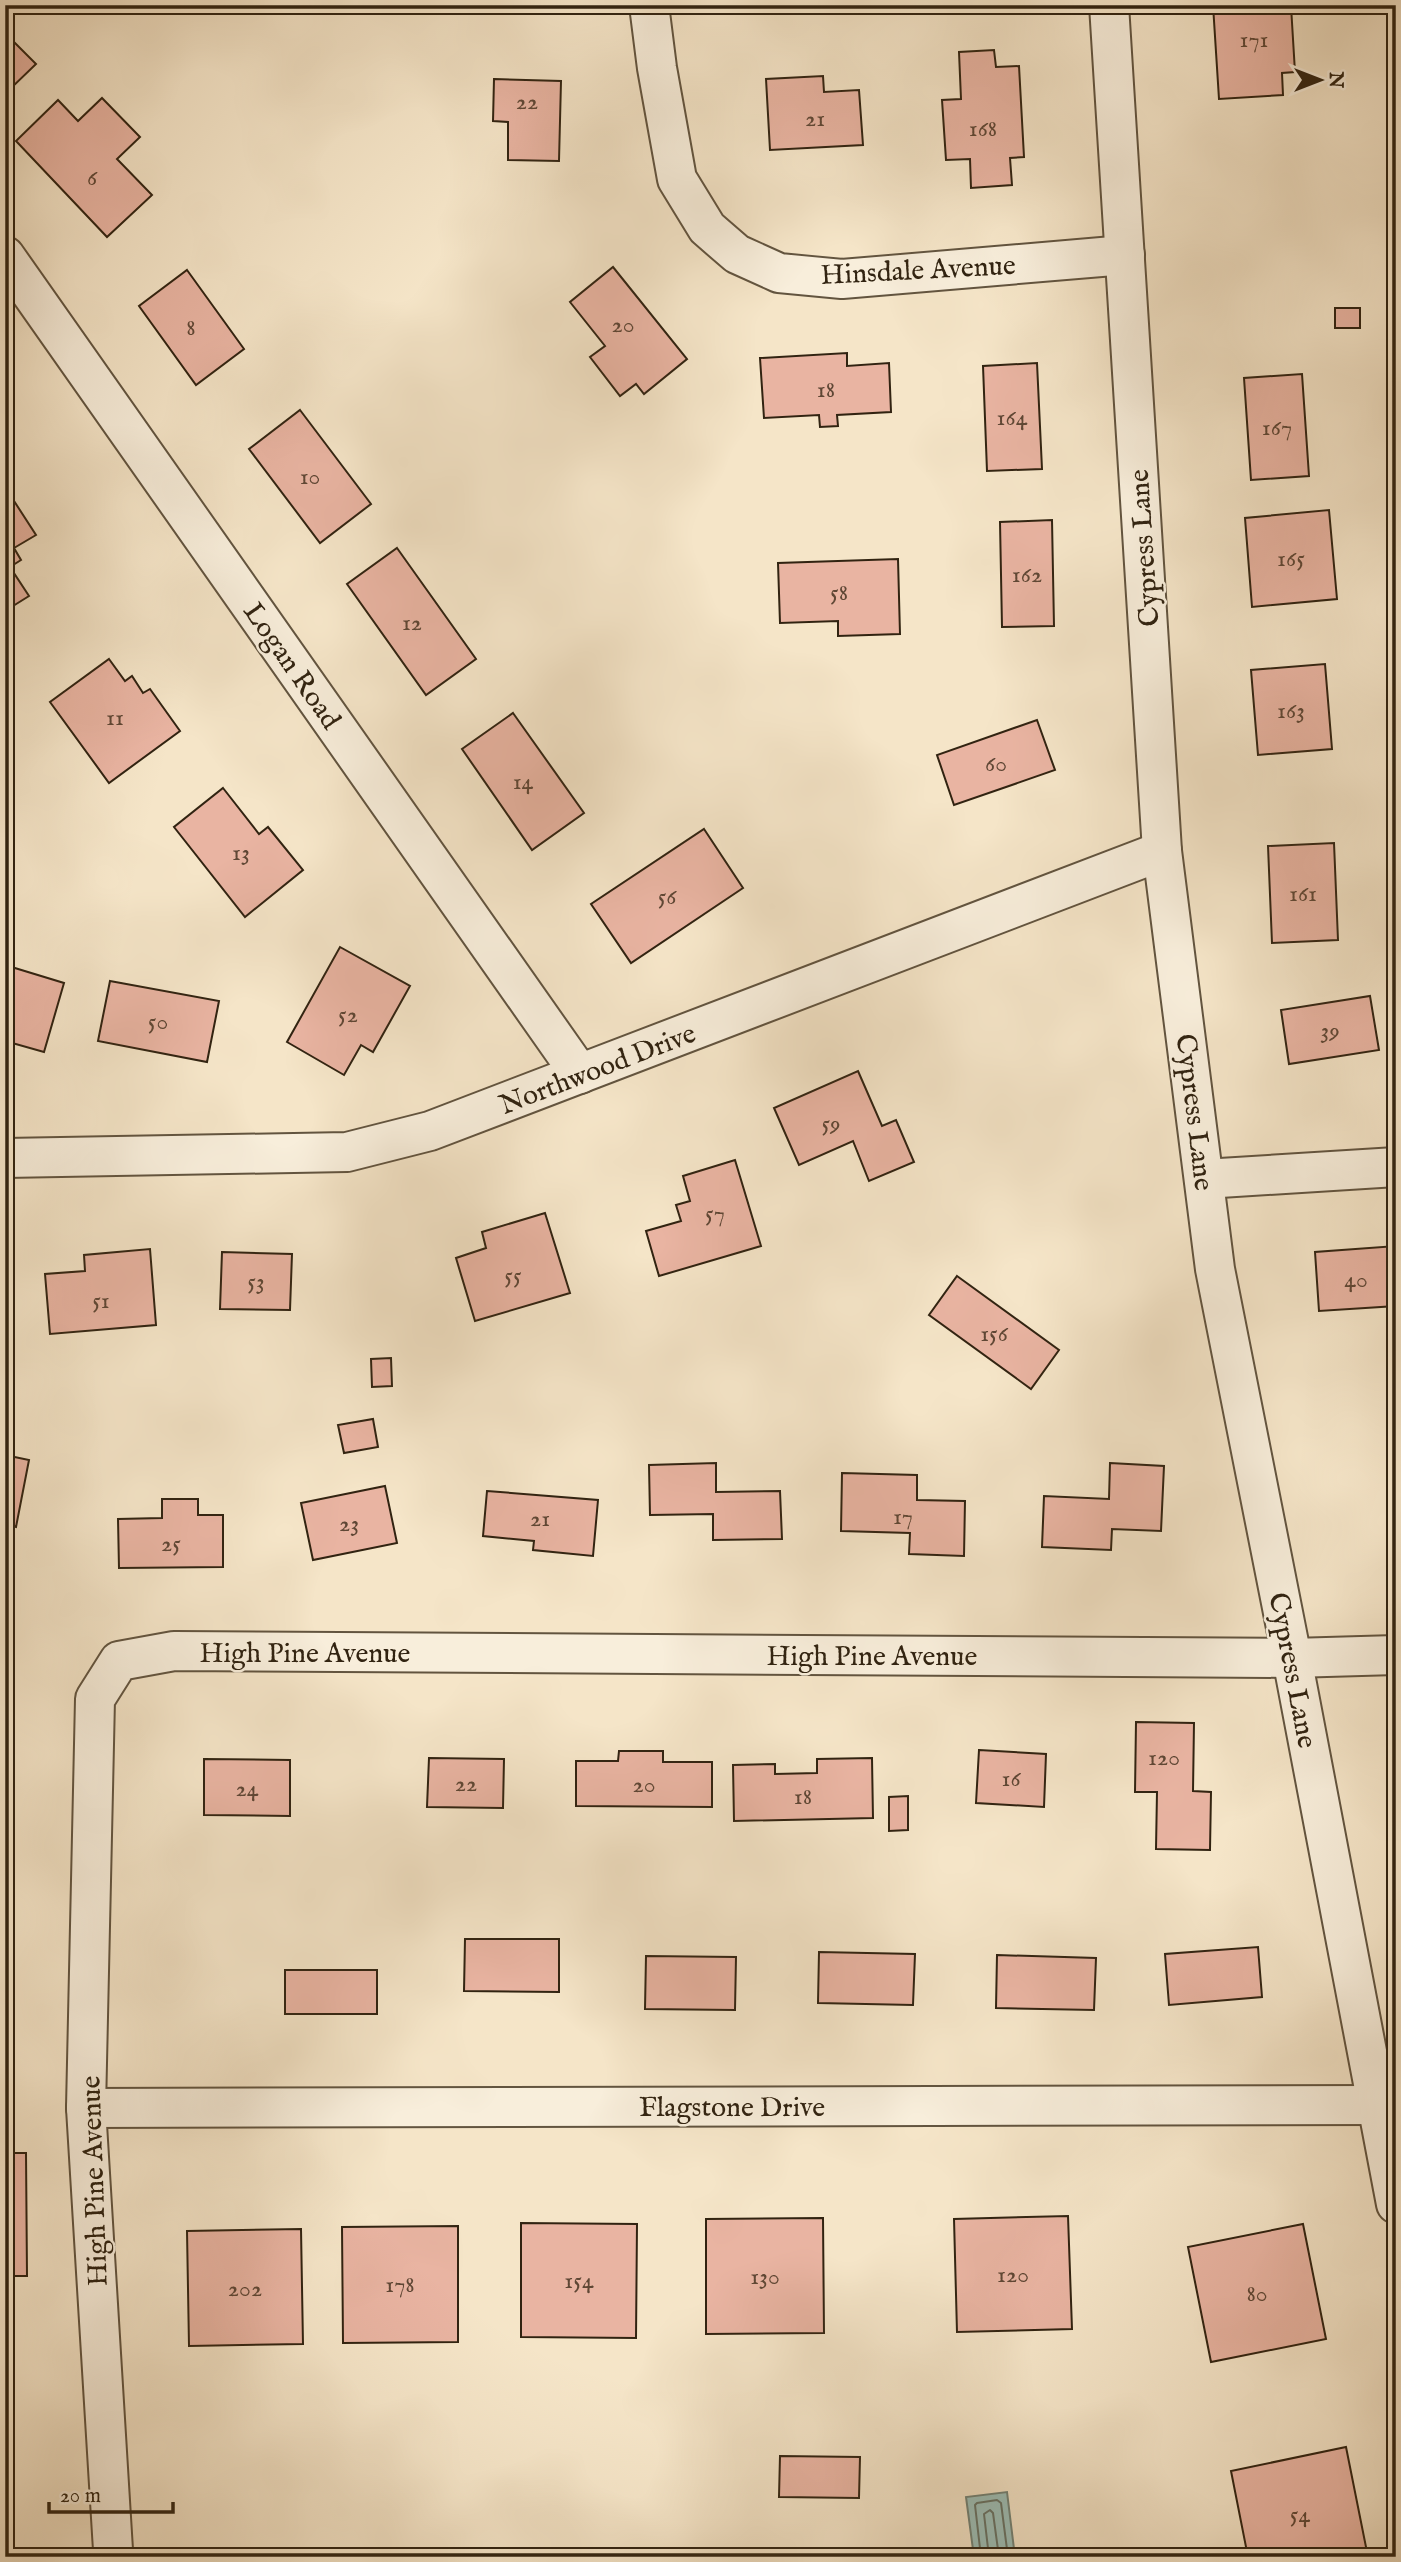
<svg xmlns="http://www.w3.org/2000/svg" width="1401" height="2562" font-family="'IM FELL English',serif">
<rect width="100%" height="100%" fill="#f5e5c8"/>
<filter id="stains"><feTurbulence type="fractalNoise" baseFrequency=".00286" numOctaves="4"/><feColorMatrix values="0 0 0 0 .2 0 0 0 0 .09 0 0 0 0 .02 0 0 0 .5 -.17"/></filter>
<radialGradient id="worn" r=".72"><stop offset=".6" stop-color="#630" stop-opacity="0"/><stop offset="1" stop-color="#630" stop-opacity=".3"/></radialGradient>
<!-- water -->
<polygon fill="#9cbfb8" stroke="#718175" stroke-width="2" points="1007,2492 1015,2557 974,2557 966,2497"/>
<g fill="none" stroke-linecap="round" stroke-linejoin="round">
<!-- shore -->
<g stroke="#667164" stroke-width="2">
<polyline points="981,2557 975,2505 977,2503 997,2500 1001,2503 1008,2557"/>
<polyline points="989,2557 984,2514 990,2510 993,2513 999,2557"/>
</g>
</g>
<!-- building -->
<g fill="#e9b4a2" stroke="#312311" stroke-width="2">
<polygon points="1213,5 1300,5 1291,6 1295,72 1282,73 1283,95 1219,99"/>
<polygon points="5,33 36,64 5,94"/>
<polygon points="994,50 996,67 1019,66 1024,157 1010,158 1012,185 971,188 970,159 946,160 942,100 961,99 959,52"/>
<polygon points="823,76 824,92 859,90 863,145 770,150 766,79"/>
<polygon points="494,79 561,81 559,161 508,160 508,122 493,121"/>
<polygon points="102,98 140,137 117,159 152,195 107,237 16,141 58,100 78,121"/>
<polygon points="613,267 687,359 644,394 636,384 620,396 590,357 605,346 570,302"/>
<polygon points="187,270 244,349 196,385 139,306"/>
<rect x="1335" y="308" width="25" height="20"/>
<polygon points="847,353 847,366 889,363 891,412 837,415 838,426 820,427 819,415 764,418 760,358"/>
<polygon points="1037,363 1042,469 987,471 983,366"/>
<polygon points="1302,374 1309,476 1251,480 1244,378"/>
<polygon points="300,410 371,504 320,543 249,449"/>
<polygon points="5,487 36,535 14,548 21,560 10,567 29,596 5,611"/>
<polygon points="1329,510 1337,599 1252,607 1245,518"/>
<polygon points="1052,520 1054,626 1002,627 1000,522"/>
<polygon points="397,548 476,659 426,695 347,584"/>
<polygon points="898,559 900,634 838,636 838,621 780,623 778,563"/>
<polygon points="109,659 125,681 132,676 143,693 150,689 180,731 109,783 50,702"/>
<polygon points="1325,664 1332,749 1258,755 1251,670"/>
<polygon points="513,713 584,813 532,850 462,749"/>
<polygon points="1037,720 1055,770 954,805 937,755"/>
<polygon points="223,788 259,834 268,827 303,870 245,917 174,827"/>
<polygon points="704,829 743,888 631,963 591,904"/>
<polygon points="1334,843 1338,940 1272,943 1268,846"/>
<polygon points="340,947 410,986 373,1052 361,1045 344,1075 287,1042"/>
<polygon points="5,965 64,983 44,1052 5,1041"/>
<polygon points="110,981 219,1001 207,1062 98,1041"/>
<polygon points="1370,996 1379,1050 1289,1064 1281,1010"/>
<polygon points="858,1071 882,1126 896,1120 914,1162 869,1181 853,1141 799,1165 774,1108"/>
<polygon points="735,1160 761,1246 659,1276 646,1231 681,1221 676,1205 690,1201 683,1176"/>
<polygon points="545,1213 570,1293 475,1321 456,1258 486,1248 482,1232"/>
<polygon points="1396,1246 1396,1306 1319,1311 1315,1252"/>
<polygon points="150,1249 156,1325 50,1334 45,1274 85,1271 84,1255"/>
<polygon points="222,1252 292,1254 290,1310 220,1309"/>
<polygon points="957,1276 1059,1350 1031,1389 929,1315"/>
<polygon points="391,1358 392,1386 372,1387 371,1359"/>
<polygon points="373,1419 378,1447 344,1453 338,1425"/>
<polygon points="5,1455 29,1460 16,1527 5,1524"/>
<polygon points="716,1463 716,1492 780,1491 782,1539 713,1540 713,1514 650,1515 649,1465"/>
<polygon points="1110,1463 1164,1466 1161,1531 1112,1529 1111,1550 1042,1547 1044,1496 1109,1499"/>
<polygon points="842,1473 917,1475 917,1500 965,1501 964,1556 909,1554 910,1533 841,1531"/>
<polygon points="385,1486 397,1543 313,1560 301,1503"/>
<polygon points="487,1491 598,1500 593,1556 533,1550 534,1541 483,1536"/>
<polygon points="162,1499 198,1499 198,1515 223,1515 223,1567 119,1568 118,1519 162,1518"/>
<polygon points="1136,1722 1194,1723 1193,1791 1211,1792 1210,1850 1156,1849 1157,1792 1135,1792"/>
<polygon points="979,1750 1046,1754 1044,1807 976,1803"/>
<polygon points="619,1751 663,1751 663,1762 712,1762 712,1807 576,1806 576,1761 618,1761"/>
<polygon points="429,1758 504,1759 503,1808 427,1807"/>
<polygon points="872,1758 873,1818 734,1821 733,1765 775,1764 775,1774 817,1773 817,1759"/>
<polygon points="204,1759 290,1760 290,1816 204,1815"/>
<polygon points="908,1796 908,1830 889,1831 889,1797"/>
<polygon points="465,1939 559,1939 559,1992 464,1991"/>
<polygon points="1258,1947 1262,1997 1169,2005 1165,1954"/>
<polygon points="819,1952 915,1954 913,2005 818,2003"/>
<polygon points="997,1955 1096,1958 1094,2010 996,2008"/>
<polygon points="646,1956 736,1957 735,2010 645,2009"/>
<rect x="285" y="1970" width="92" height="44"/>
<polygon points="5,2153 26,2153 27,2276 5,2276"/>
<polygon points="1068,2216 1072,2329 957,2332 954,2219"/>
<polygon points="823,2218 824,2333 706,2334 706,2219"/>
<polygon points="521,2223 637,2224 636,2338 521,2337"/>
<polygon points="1303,2224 1326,2339 1211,2362 1188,2247"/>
<polygon points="458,2226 458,2342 343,2343 342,2227"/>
<polygon points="301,2229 303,2344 189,2346 187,2231"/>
<polygon points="1346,2447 1368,2557 1248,2557 1231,2471"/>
<polygon points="780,2456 860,2457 859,2498 779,2497"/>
</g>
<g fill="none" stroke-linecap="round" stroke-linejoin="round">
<defs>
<g id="minor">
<polyline points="649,5 657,68 677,179 707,228 737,254 779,273 842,279 1125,255"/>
<polyline points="1109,5 1162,851 1215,1269 1292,1658 1396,2204"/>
<polyline points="5,256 580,1074"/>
<polyline points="5,1158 347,1152 430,1131 1162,851"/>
<polyline points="1204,1179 1396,1167"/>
<polyline points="86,2108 1377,2105"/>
<polyline points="115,2557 113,2550 86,2108 95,1699 119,1661 174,1651 1292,1658 1396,1655"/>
</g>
</defs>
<!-- minor casing -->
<use href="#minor" stroke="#62543f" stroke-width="42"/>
<!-- minor -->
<use href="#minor" stroke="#f8eedb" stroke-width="38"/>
</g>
<g text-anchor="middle" stroke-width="5" stroke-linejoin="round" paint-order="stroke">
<!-- number labels -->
<g font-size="24" fill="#5f4735">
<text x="1254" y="47">171</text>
<text x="527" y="109">22</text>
<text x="815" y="126">21</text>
<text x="983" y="136">168</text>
<text x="92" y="185">6</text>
<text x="623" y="332">20</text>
<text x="191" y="335">8</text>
<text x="826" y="397">18</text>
<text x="1012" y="425">164</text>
<text x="1277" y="435">167</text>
<text x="310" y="484">10</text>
<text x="1291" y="566">165</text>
<text x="1027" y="582">162</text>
<text x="839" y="600">58</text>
<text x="412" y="630">12</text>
<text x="1291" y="718">163</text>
<text x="115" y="725">11</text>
<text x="996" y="771">60</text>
<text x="523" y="789">14</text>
<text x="241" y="860">13</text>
<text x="1303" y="901">161</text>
<text x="667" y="904">56</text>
<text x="348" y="1022">52</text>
<text x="158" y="1029">50</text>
<text x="1330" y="1038">39</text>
<text x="831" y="1131">59</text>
<text x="715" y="1221">57</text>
<text x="513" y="1283">55</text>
<text x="1356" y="1287">40</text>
<text x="256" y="1289">53</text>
<text x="101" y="1308">51</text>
<text x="994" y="1341">156</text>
<text x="903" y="1524">17</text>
<text x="540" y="1526">21</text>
<text x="349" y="1531">23</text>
<text x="171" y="1551">25</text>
<text x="1164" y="1765">120</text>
<text x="1011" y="1786">16</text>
<text x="466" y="1791">22</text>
<text x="644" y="1792">20</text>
<text x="247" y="1796">24</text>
<text x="803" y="1804">18</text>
<text x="1013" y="2282">120</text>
<text x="765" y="2284">130</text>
<text x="579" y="2288">154</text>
<text x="400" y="2292">178</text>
<text x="245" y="2296">202</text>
<text x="1257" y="2301">80</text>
<text x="1300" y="2522">54</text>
</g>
<!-- street labels -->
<g font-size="28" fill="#312311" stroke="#f8eedb">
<text transform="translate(918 269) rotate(-3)" y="10">Hinsdale Avenue</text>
<text transform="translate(1143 548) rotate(-94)" y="10">Cypress Lane</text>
<text transform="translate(293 665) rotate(55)" y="10">Logan Road</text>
<text transform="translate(597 1068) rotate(-21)" y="10">Northwood Drive</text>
<text transform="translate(1196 1112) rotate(83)" y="10">Cypress Lane</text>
<text x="305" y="1662">High Pine Avenue</text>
<text x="872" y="1665">High Pine Avenue</text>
<text transform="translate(1294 1670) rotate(79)" y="10">Cypress Lane</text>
<text x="732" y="2116">Flagstone Drive</text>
<text transform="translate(93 2181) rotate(-92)" y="10">High Pine Avenue</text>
</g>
</g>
<!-- margin -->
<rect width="1401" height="2562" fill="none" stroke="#f5e5c8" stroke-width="28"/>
<rect x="7" y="7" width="1387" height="2548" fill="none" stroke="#312311" stroke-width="3.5"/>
<rect x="14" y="14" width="1373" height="2534" fill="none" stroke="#312311" stroke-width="2"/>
<!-- north arrow -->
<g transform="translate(1320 80) rotate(90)" stroke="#f8eedb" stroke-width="5" paint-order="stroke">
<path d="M0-5L12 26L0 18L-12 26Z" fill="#312311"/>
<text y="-10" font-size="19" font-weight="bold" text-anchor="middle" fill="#312311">N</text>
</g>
<!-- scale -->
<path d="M49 2502v10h124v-10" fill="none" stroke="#312311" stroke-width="3.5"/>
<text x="60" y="2502" font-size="21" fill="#312311" stroke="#f8eedb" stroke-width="5" paint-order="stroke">20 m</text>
<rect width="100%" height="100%" filter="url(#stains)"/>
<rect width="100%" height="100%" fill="url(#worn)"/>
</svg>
